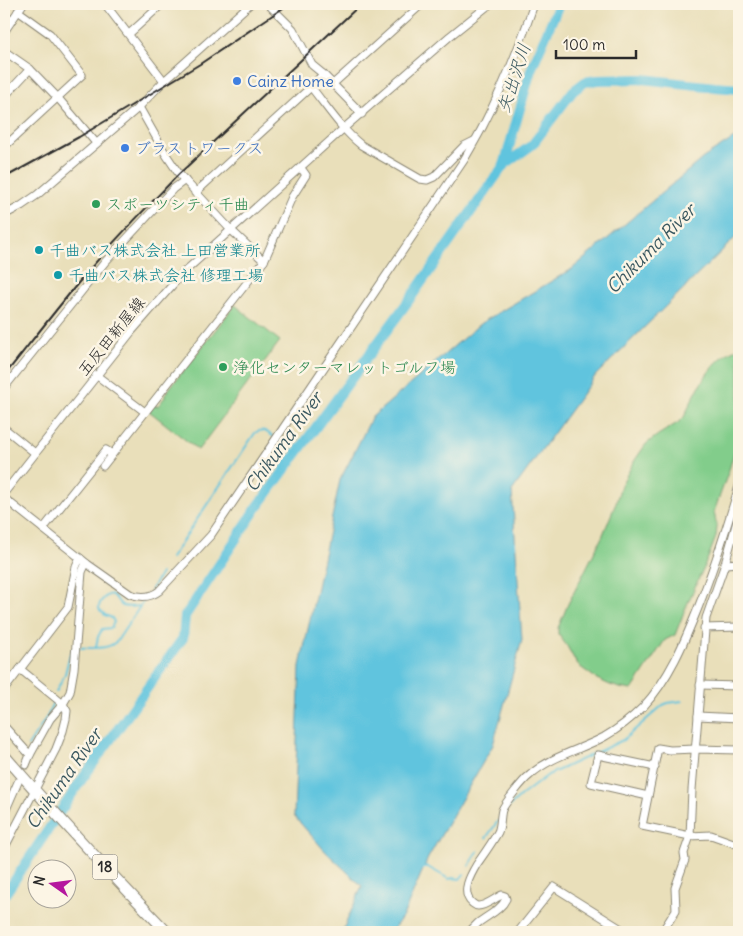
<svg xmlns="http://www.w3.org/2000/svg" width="743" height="936" font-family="Delius,'Klee One',sans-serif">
<rect width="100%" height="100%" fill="#fcf5e5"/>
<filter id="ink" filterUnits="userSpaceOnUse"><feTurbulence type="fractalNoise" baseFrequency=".02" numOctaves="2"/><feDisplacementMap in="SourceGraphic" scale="10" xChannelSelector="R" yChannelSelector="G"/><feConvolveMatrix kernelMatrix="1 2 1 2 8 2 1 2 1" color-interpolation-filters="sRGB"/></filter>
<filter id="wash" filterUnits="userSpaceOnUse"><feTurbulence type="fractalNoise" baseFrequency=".0096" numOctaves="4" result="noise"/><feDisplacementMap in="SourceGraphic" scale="20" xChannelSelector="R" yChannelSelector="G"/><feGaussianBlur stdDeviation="1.12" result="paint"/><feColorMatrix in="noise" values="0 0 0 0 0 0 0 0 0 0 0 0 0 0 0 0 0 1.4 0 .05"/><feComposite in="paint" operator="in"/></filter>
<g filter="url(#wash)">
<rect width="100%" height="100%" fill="#e9dfba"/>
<!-- green -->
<g fill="#82cd8b" stroke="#567c5b">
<polygon points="235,305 280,341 198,450 149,411 154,405 158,406 165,397 165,394"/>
<path d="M739 348V435L729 470 714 512 717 527 716 537 708 558 686 607 675 635 665 640 632 690 620 688 610 685 597 679 579 666 573 657 567 646 558 634V628L568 604 602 537 616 503 621 485 635 460 646 444 658 435 679 422 684 417C696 392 711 357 739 348Z"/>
</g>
<!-- water -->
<polygon fill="#60c4de" stroke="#467884" points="739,135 739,234 596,375 512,491 522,640 493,745 428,858 403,916 391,932 342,932 362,886 326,852 294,816 300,666 340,480 372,417 481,323 572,269 703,158"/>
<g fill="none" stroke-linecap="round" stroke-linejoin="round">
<!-- stream -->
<g stroke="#60c4de" stroke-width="2">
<polyline points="278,440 297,453"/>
<path d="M171 558 255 433C262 427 268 433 274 437"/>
<polyline points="151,590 161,573"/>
<path d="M96 647 98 637 102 629 111 628 114 622 112 618 105 615 99 609C99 604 100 602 104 598 115 588 116 603 123 606 127 608 135 606 140 606"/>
<path d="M78 648C92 647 106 651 117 641L143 602"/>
<polyline points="56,692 65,674 70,654 73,649"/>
<polyline points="28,746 48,715 53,702"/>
<polyline points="4,800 4,798"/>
<polyline points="510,806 522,795 548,775 623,740 663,705 668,703 682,701"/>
<polyline points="486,838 498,821"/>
<polyline points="469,866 478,851"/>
<polyline points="422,869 426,866 449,879 453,878 460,879 464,874"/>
</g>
<!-- river -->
<g stroke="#60c4de" stroke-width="10">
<polyline points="504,165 531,70 559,4"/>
<polyline points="4,896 78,785 183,638 185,616 256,509 412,296 504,165 532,145 573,91 585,82 597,80 642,79 715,87 739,89"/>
</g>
</g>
</g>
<g filter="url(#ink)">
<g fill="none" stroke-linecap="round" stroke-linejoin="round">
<defs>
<g id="minor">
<polyline points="105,4 164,81"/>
<polyline points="268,4 293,29 312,65 323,74 362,114"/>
<polyline points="4,32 23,4"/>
<polyline points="129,34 162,4"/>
<polyline points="4,51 30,69 58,98 96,143"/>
<polyline points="333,84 422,4"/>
<path d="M311 87C327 107 341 129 361 145L420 179 427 180 434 177 464 146 474 141"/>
<polyline points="4,97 30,69"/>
<polyline points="139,107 165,153 179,174 230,229 264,261"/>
<polyline points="4,147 82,75 50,34 18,11"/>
<polyline points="195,193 311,87 323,74"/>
<polyline points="4,215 21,206 37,195 139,107 164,81 250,4"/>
<polyline points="96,375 145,412"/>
<polyline points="4,388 105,262 173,189 185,180"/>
<polyline points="4,428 35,453"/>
<polyline points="103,466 264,261 292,197 306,175 301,168"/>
<polyline points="4,493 132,331 183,273 343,129 450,36 490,4"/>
<path d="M4 498 80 558 86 563 130 594C141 598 150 598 159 591L211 535 464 160C470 149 477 138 483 126 503 87 520 45 534 4"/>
<polyline points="43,529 106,450 112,454"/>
<polyline points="725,564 739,563"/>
<polyline points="704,628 739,627"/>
<polyline points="700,685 739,686"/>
<polyline points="4,690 68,607 76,567 80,558"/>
<polyline points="698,716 739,718"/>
<polyline points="4,726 30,755"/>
<polyline points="739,750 696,749 670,750 658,748 642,826 690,836 711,835 739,845"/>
<polyline points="26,765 30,755 50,719 63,704 70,692 74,669 82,572 86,563"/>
<polyline points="648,796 591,783 598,755 655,767"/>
<polyline points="4,814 18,782"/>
<polyline points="4,849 56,749 63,731 66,719 67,711 63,704 20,669"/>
<path d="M469 932C472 929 475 926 478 923 488 915 501 910 506 899L505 896 502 895C495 898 486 906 478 906 475 906 474 904 472 903 460 892 471 874 477 864 484 854 492 843 498 832 501 826 500 817 502 810 505 803 523 780 530 775 551 756 580 750 604 737 618 729 632 718 643 707 669 679 684 643 698 608 714 568 727 527 739 486"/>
<polyline points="518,932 554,887 626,932"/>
<polyline points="662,932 676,910 675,888 685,860 684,853 690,836 692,790 706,618 725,564 739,514"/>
</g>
<path id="highway" d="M4 755C56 815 111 874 167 932"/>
</defs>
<!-- minor casing -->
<use href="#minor" stroke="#8a8572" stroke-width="9"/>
<!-- highway casing -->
<use href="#highway" stroke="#8a8572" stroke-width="12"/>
<!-- minor -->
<use href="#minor" stroke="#fff" stroke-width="7"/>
<!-- highway -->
<use href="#highway" stroke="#fff" stroke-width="10"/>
<!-- rail -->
<g stroke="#2b2b2b" stroke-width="2">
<polyline points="4,178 79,137 200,64 289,4"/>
<path d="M4 376C32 341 60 304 90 269 118 236 149 205 179 174L361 4"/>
</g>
</g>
</g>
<!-- markers -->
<g fill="#3f7fe0" stroke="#fcf5e5" stroke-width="2">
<circle cx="237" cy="81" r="5"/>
<circle cx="125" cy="148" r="5"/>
</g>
<g fill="#2e9e5b" stroke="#fcf5e5" stroke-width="2">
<circle cx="96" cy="204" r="5"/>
<circle cx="223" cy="367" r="5"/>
</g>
<g fill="#0f9aa8" stroke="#fcf5e5" stroke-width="2">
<circle cx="39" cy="250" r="5"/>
<circle cx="58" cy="275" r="5"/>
</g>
<g text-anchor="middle" stroke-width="5" stroke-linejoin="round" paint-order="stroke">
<!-- shield labels -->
<rect fill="#fcf5e5" stroke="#6a6863" stroke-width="1" x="92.5" y="854.5" width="25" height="25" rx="4"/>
<g font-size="15" font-weight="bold" fill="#2b2b2b">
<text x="105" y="872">18</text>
</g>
<!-- shop labels -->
<g font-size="16" fill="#366cbe" stroke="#fcf5e5" text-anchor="start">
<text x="247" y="87">Cainz Home</text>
<text x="135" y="154">ブラストワークス</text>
</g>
<!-- leisure labels -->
<g font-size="16" fill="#27864d" stroke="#fcf5e5" text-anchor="start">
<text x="106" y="210">スポーツシティ千曲</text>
<text x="233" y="373">浄化センターマレットゴルフ場</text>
</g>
<!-- culture labels -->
<g font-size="16" fill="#0d838f" stroke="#fcf5e5" text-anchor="start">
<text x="49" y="256">千曲バス株式会社 上田営業所</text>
<text x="68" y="281">千曲バス株式会社 修理工場</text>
</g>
<!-- street labels -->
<g font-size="16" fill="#2b2b2b" stroke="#fcf5e5">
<text transform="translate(111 336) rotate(-51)" y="6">五反田新屋線</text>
</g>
<!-- water labels -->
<g font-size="18" font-style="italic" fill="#3b5961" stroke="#fcf5e5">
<text transform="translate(514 78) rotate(-72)" y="6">矢出沢川</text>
<text transform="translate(651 249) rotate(-45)" y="6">Chikuma River</text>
<text transform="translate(284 442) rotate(-54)" y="6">Chikuma River</text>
<text transform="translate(64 779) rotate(-55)" y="6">Chikuma River</text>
</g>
</g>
<!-- margin -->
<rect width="743" height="936" fill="none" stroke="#fcf5e5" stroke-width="20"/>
<!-- north arrow -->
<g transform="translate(52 884) rotate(284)"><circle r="24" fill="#fcf5e5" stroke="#a8a49b"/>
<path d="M0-4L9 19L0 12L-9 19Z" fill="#b5179e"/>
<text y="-8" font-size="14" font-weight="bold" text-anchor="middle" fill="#2b2b2b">N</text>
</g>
<!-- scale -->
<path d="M556 50v8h80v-8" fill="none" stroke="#2b2b2b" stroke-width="2.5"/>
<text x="563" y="50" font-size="15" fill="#2b2b2b" stroke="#fcf5e5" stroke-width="4" paint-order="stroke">100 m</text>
</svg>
